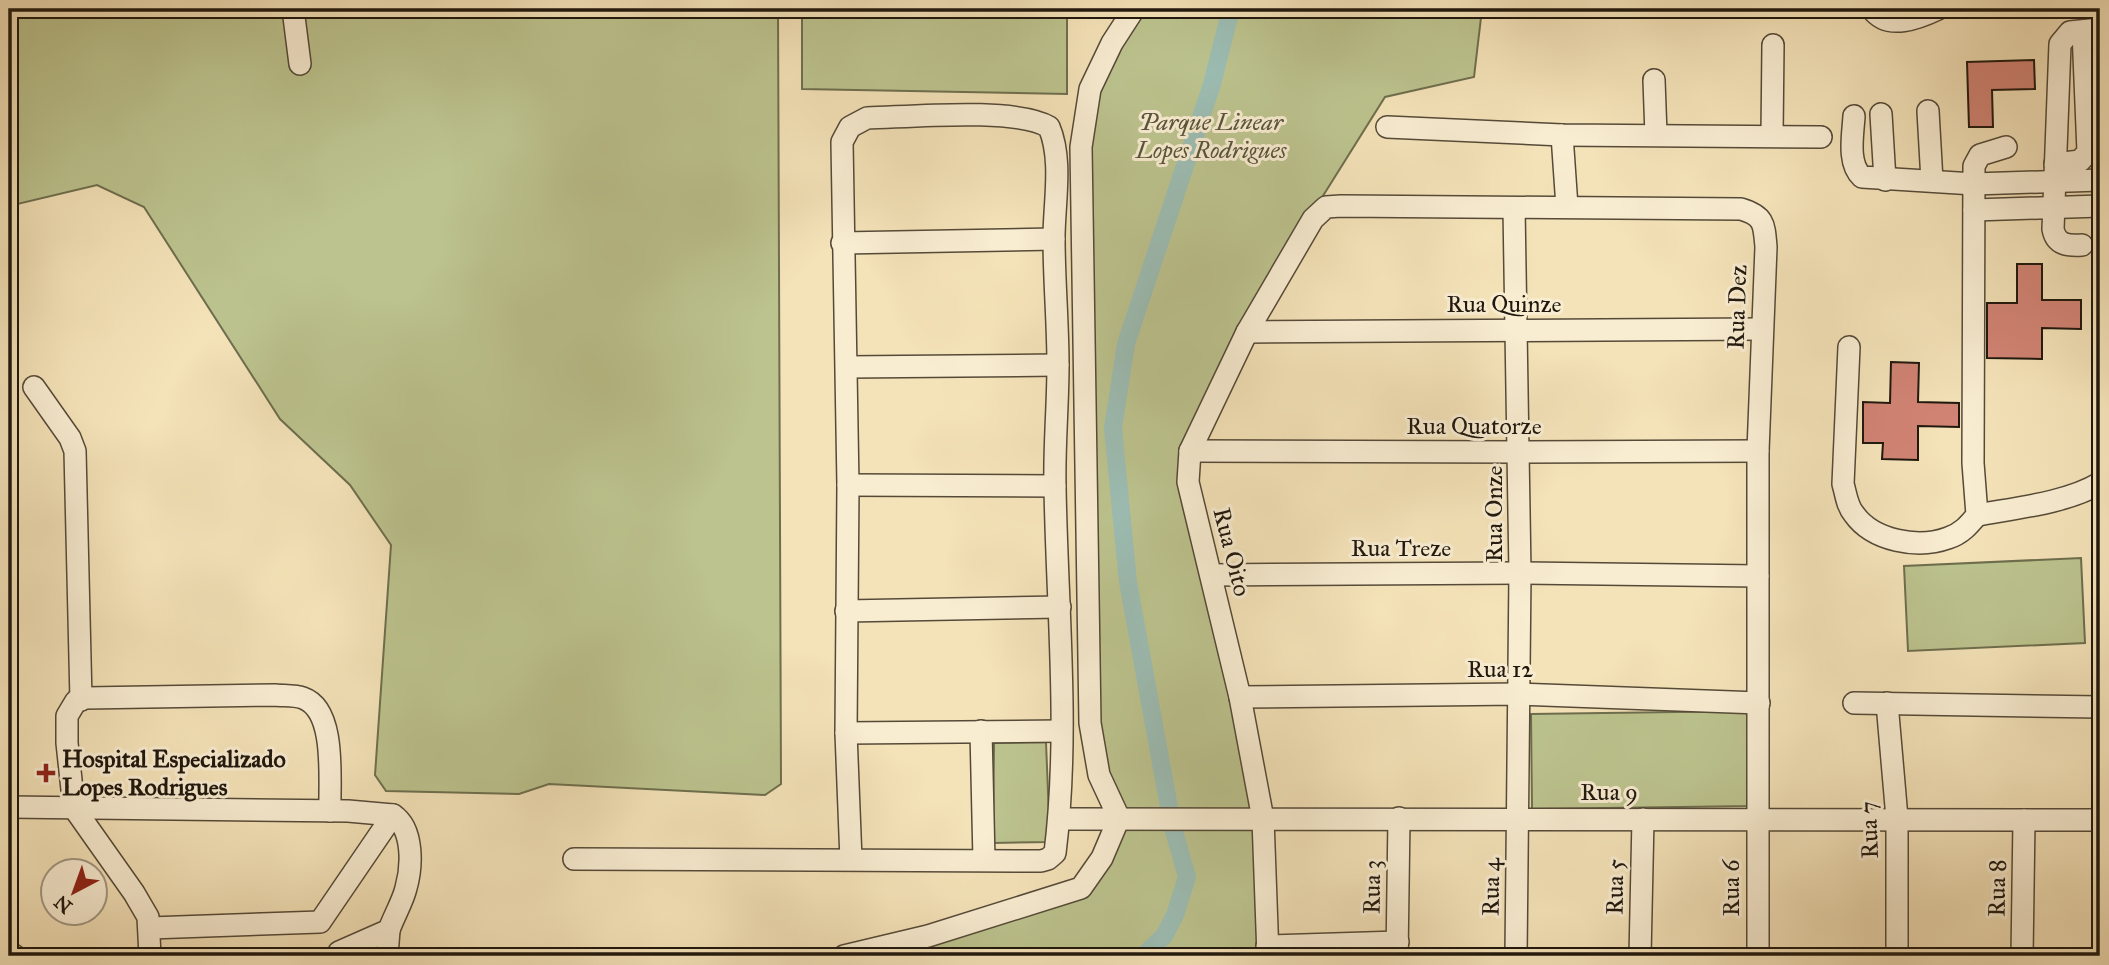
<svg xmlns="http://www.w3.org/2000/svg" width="2109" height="965" font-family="'IM FELL Great Primer',serif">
<rect width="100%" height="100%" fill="#f4e2b8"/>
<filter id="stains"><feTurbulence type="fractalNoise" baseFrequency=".00286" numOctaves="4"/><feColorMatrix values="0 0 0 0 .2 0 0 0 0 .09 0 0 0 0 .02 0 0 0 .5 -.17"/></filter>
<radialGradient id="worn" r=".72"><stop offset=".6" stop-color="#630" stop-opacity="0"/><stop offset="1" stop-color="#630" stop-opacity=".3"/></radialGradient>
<!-- green -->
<g fill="#bcc38e" stroke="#6e6e4e" stroke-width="2">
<polygon points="9,9 778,9 781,784 765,795 549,784 519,794 386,791 375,775 391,545 350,485 280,419 144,207 97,185 17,204 9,222"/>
<polygon points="802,9 1067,9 1067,94 802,89"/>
<polygon points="1133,9 1482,9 1474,77 1385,97 1316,207 1188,449 1243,696 1272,948 1196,956 817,956 1077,888 1112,832 1097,778 1082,145 1092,88"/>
<polygon points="2081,558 2085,643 1908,651 1904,566"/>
<polygon points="1750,711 1752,806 1532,809 1531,714"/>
<polygon points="1046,742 1050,842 993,843 994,743"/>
</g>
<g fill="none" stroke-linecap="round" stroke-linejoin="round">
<!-- canal -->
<g stroke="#9cbdb3" stroke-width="18">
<polyline points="1169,807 1128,582 1113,428 1126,344 1212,84 1231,9"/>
<polyline points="1143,956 1164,936 1175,915 1187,877 1174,831"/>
</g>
</g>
<!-- building -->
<g fill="#d18374" stroke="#20180e" stroke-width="2">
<polygon points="2034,60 2035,89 1992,90 1993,127 1969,127 1967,62"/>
<polygon points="2017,264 2042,264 2042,300 2081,300 2081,329 2042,328 2042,359 1987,358 1987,303 2017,303"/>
<polygon points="1891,362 1919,363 1918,402 1959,403 1959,427 1918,426 1918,460 1882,459 1883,443 1863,443 1863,402 1890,403"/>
</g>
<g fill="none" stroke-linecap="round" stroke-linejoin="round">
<defs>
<g id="minor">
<polyline points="293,9 300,64"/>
<path d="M1872 9C1888 31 1919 18 1938 9"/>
<polyline points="1654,80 1656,135"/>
<polyline points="1928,111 1932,181"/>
<polyline points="1881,114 1885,180"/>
<path d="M1854 116C1853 135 1847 163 1862 177L1974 184 2100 180"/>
<polyline points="1387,127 1562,135 1821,137"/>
<polyline points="1562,135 1567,207"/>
<polyline points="1772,135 1773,45"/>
<polyline points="2055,164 2080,161 2088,152 2083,31"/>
<polyline points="1514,208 1520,573 1516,956"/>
<polyline points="1974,210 2100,206"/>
<polyline points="842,243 1054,239"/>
<path d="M2082 245C2068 246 2056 245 2053 229L2060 44 2070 32 2100 29"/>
<polyline points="1247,332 1762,329"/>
<path d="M1849 347 1843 484C1846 494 1847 506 1854 514 1873 541 1918 549 1948 538 1961 534 1969 525 1977 515L1973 463 1974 166 1980 155 2006 147"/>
<polyline points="847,367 1058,365"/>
<polyline points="34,387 70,438 75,451 81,700"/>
<polyline points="1190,451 1520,452 1758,451"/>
<polyline points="848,485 1055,486"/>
<path d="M1977 515C2015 508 2067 503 2100 483"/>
<polyline points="1211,575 1520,573 1758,576"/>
<polyline points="846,611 1060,607"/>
<polyline points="1240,697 1519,694 1759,703"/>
<polyline points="1854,703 2100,707"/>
<polyline points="1887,703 1897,818 1897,956"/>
<polyline points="981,731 984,860"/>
<polyline points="846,733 1061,731"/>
<path d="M9 807 348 811 393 815C414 829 412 867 406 888 403 901 394 916 389 930L339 952"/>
<polyline points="1059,819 2100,820"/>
<path d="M574 859 1041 861 1048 859 1055 853C1070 732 1057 608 1055 487 1054 446 1058 406 1058 365 1058 323 1054 280 1054 238 1054 203 1063 160 1049 127 1016 107 909 117 867 118L850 127 842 142 848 485 846 733 851 860"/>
<polyline points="150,928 320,922 393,815"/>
<polyline points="1267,946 1398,942"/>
<polyline points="9,952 15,956"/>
<path d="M150 956 148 917 134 893 74 808 67 743V716L76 701 86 698 275 695C283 696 295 695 303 698 337 710 329 781 330 811"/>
<polyline points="387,956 389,930"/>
<polyline points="844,956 928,936 1081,888 1102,858 1119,818 1099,775 1090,723 1081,147 1090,89 1112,43 1134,9"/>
<path d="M1268 956 1263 819 1240 697 1188 482 1190 451 1247 332 1313 219 1326 207 1341 206 1741 209C1765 216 1764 225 1766 247L1758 451V956"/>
<polyline points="1397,956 1399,818"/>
<polyline points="1640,956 1643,819"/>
<polyline points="2022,956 2024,820"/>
</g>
</defs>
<!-- minor casing -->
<use href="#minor" stroke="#554a38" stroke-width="24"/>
<!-- minor -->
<use href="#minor" stroke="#f8ecd1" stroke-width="21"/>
</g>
<!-- markers -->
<path fill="#8f2418" stroke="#f8ecd1" stroke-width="2.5" d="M42.5 762.5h7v7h7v7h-7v7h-7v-7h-7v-7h7z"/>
<g text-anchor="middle" stroke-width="6" stroke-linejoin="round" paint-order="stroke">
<!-- park labels -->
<g font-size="24" font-style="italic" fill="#57543b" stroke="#f8ecd1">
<text x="1211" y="130">Parque Linear<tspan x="1211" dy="28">Lopes Rodrigues</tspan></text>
</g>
<!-- street labels -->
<g font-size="24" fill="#20180e" stroke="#f8ecd1">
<text x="1504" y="312">Rua Quinze</text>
<text transform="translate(1737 307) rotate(-88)" y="8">Rua Dez</text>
<text x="1474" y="434">Rua Quatorze</text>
<text transform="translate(1494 514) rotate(-90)" y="8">Rua Onze</text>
<text x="1401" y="556">Rua Treze</text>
<text transform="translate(1232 552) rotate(76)" y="8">Rua Oito</text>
<text x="1500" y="677">Rua 12</text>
<text x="1609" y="800">Rua 9</text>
<text transform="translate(1869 830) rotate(-92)" y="8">Rua 7</text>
<text transform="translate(1372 887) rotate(-89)" y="8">Rua 3</text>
<text transform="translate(1491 887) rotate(-89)" y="8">Rua 4</text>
<text transform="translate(1615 887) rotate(-89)" y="8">Rua 5</text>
<text transform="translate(1731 888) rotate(-90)" y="8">Rua 6</text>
<text transform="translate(1997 888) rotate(-89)" y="8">Rua 8</text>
</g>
<!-- poi labels -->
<g font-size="24" font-weight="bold" fill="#20180e" stroke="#f8ecd1" text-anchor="start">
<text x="62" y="767">Hospital Especializado<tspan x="62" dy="28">Lopes Rodrigues</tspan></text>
</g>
</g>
<!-- margin -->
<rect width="2109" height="965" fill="none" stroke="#f4e2b8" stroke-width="35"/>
<rect x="10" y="10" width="2088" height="944" fill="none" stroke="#20180e" stroke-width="3.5"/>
<rect x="18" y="18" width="2074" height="930" fill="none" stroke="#20180e" stroke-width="2"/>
<!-- north arrow -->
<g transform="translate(74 892) rotate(221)"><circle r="33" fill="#f8ecd1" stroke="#a29783" stroke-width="2"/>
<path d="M0-5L12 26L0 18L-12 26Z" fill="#8f2418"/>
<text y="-10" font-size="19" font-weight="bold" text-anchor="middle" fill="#20180e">N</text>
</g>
<rect width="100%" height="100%" filter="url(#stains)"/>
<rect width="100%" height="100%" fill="url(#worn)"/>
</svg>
